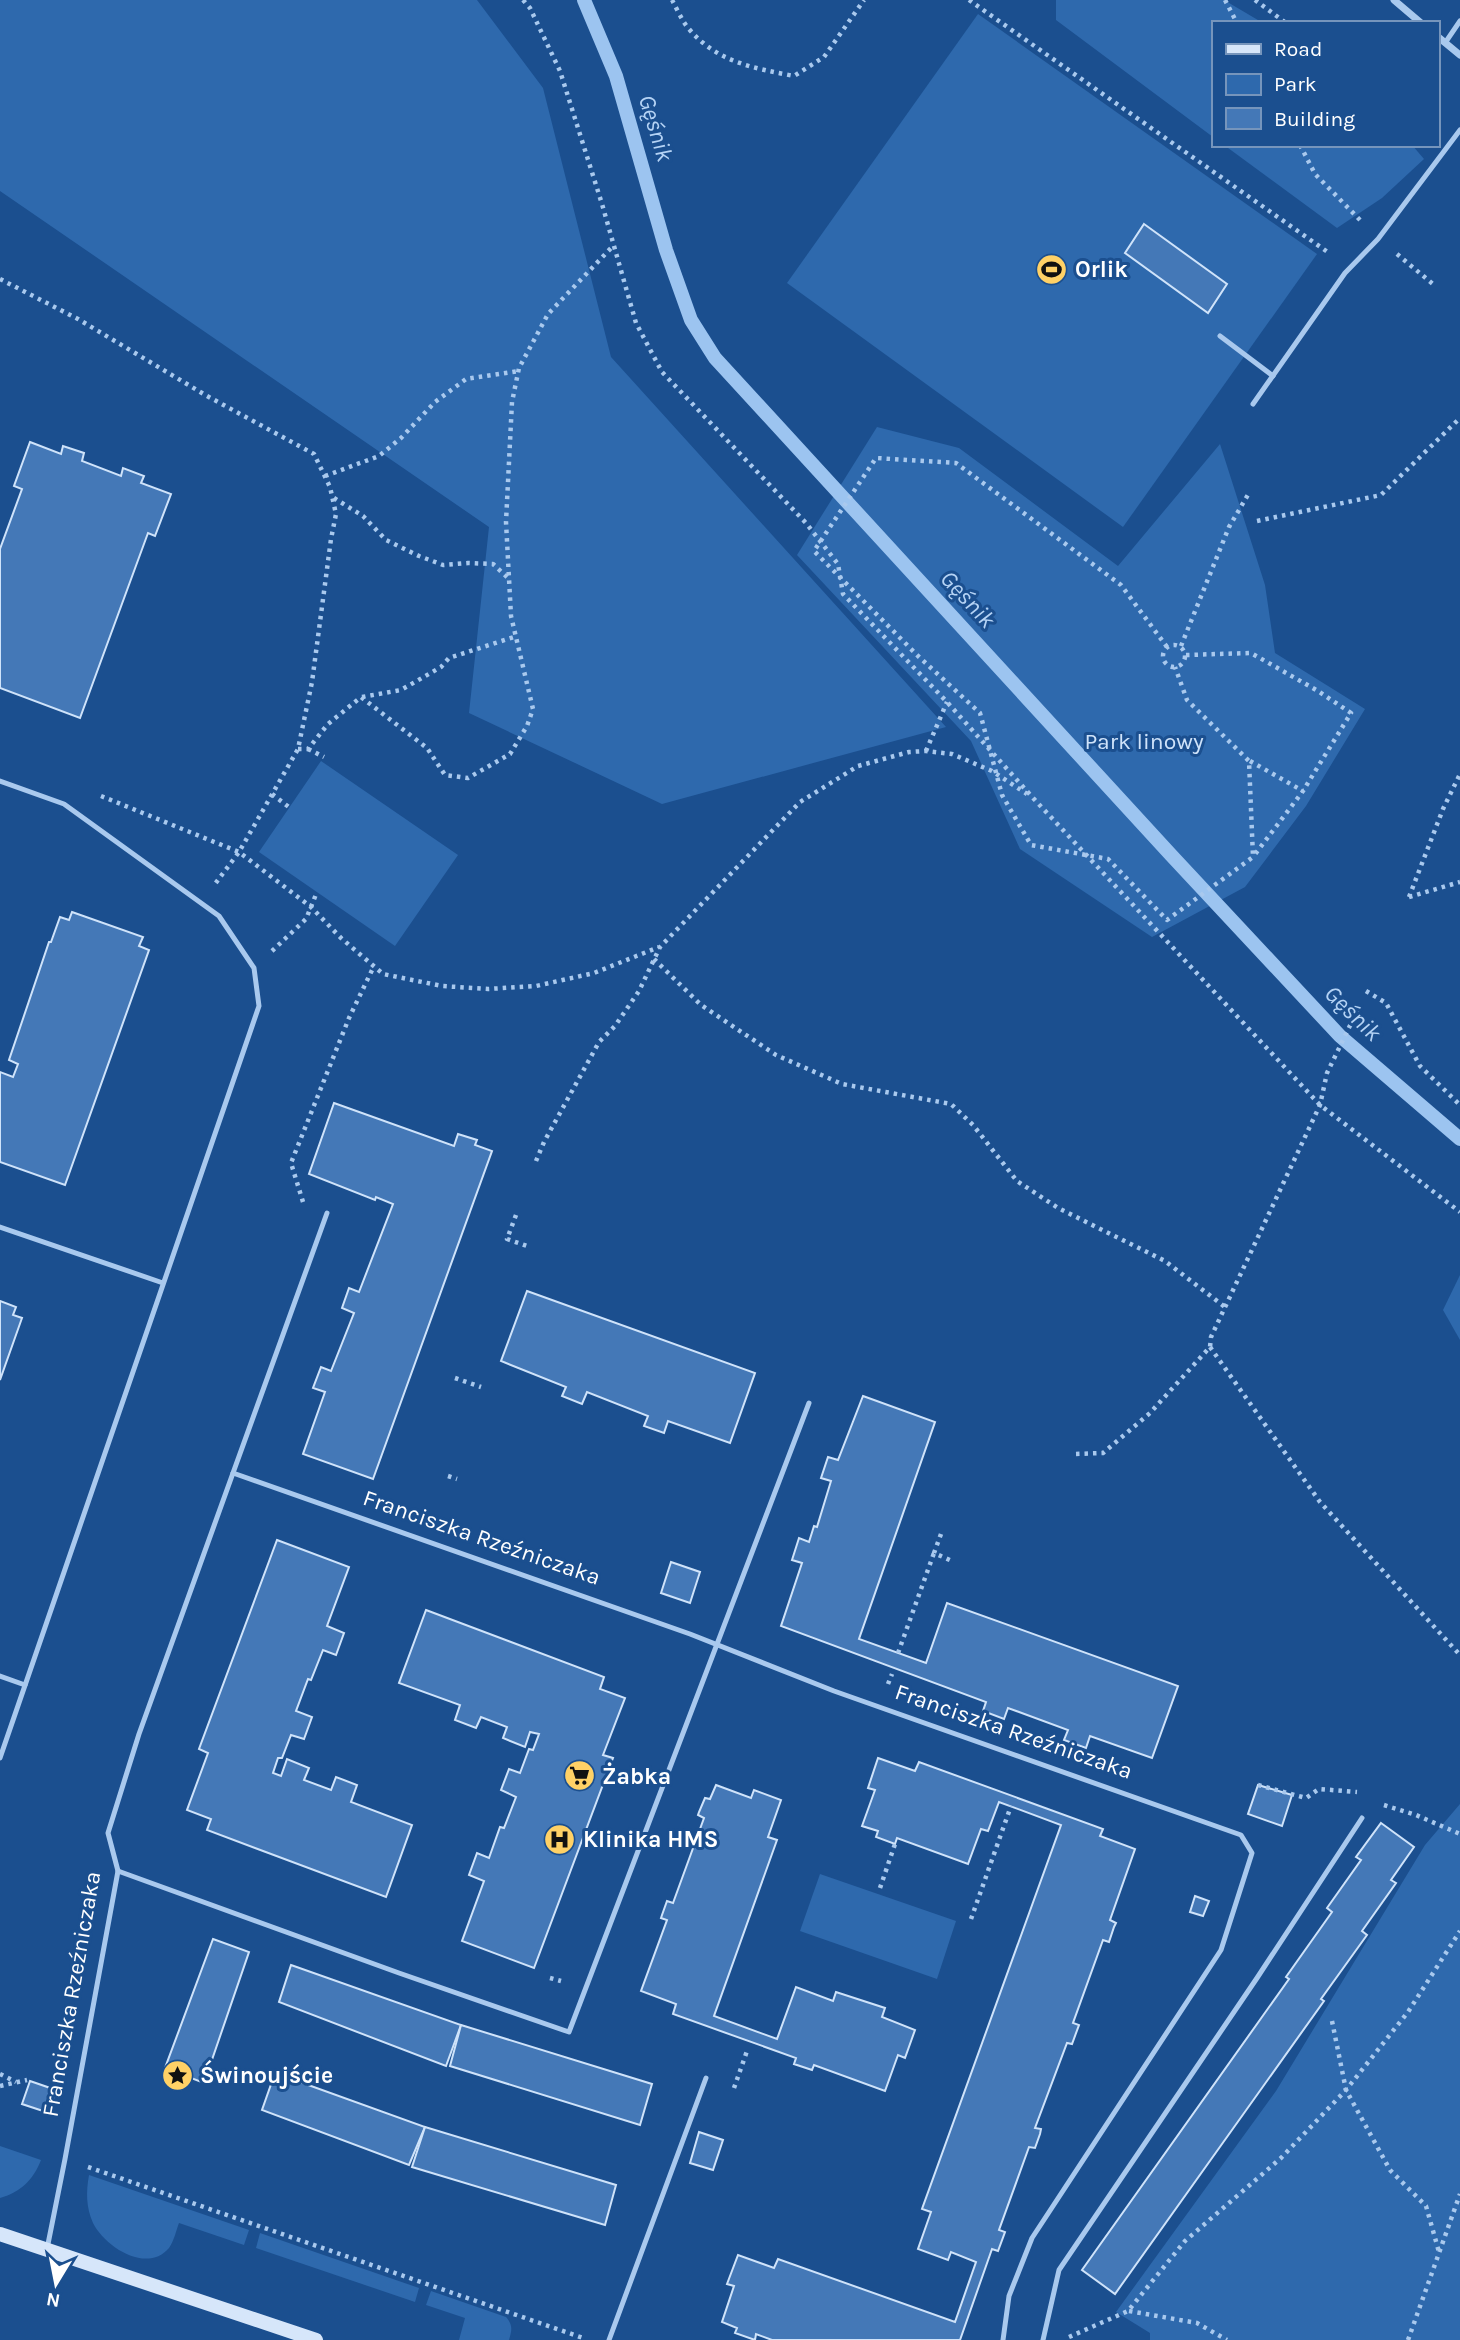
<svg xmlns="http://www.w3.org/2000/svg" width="1460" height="2340" font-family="Karla,sans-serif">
<rect width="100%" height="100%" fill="#1b4f8f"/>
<!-- green -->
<g fill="#2e69ad">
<polygon points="0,0 477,0 543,88 611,357 946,727 662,804 469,713 489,527 0,191"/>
<polygon points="1056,0 1224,0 1263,23 1213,23 1213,137 1056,20"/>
<polygon points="978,14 1317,254 1123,527 787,283"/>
<polygon points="1224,145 1412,145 1424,159 1382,198 1337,228"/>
<polygon points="877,427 959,448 1118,566 1220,444 1265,585 1275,653 1365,709 1306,806 1245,887 1152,937 1020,849 971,741 797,555"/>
<polygon points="321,761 458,855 395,946 259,852"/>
<polygon points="1460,1275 1460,1340 1443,1310"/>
<polygon points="1460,1804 1460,2340 1150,2340 1150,2333 1116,2312 1276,2091 1425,1845"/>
<polygon points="820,1874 956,1921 937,1979 800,1931"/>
<path d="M0 2146 41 2160C33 2180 21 2192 0 2198Z"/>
<path d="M89 2175 249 2230 244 2245 179 2223C176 2231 174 2241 169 2248 147 2274 105 2247 93 2223 86 2207 86 2192 89 2175Z"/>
<polygon points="260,2233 419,2288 415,2302 256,2248"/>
<path d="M431 2291 506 2317C513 2325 512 2330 509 2340H459L465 2318 426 2305Z"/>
</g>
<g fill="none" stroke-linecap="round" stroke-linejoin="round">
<!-- stream -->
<polyline stroke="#9cc4f0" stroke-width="14" points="584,0 616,76 666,250 691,320 715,358 1171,855 1340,1036 1460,1139"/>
</g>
<!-- building -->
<g fill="#4478b7" stroke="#cfe3fa" stroke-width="2">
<polygon points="1144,224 1227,284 1208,313 1125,253"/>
<polygon points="30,442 61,454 63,446 84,453 82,461 121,476 123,468 144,476 141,483 171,494 155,536 148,533 80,718 0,688 0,549 22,489 14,486"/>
<polygon points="72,912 143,937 139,946 149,950 65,1185 0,1162 0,1072 13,1077 18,1064 9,1060 49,942 51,942 60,917 69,920"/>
<polygon points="334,1103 454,1146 458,1134 477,1140 475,1145 492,1151 373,1479 303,1454 325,1392 313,1388 321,1367 331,1371 354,1313 342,1308 349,1288 359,1292 393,1204 376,1197 375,1200 309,1174"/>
<polygon points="527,1291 755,1373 730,1443 668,1421 664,1433 644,1426 648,1416 587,1392 582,1404 562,1396 566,1387 501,1361"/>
<polygon points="0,1301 16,1307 13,1315 22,1318 0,1380"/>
<polygon points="863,1396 935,1422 859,1639 926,1663 947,1603 1178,1686 1152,1758 1090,1736 1086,1748 1064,1740 1068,1730 1008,1708 1004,1719 983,1711 986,1702 781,1626 802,1563 792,1560 799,1538 809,1542 814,1526 817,1527 831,1481 821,1478 828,1457 838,1460"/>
<polygon points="277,1540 349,1567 327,1626 344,1633 336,1655 323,1650 311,1680 308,1679 296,1711 312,1717 304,1739 291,1735 282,1758 278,1758 273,1773 281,1776 287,1759 309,1768 304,1780 331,1790 336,1777 357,1785 351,1802 412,1825 386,1897 207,1830 211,1819 187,1810 208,1753 199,1749"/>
<polygon points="671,1562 700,1572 690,1603 661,1593"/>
<polygon points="426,1610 604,1677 600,1689 625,1698 603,1755 613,1758 534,1968 462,1941 484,1881 469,1875 477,1853 489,1858 500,1827 504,1828 516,1797 501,1790 509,1769 520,1773 529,1749 533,1750 539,1734 530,1732 525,1747 503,1738 507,1727 481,1717 476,1728 455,1720 460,1705 399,1683"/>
<polygon points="878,1758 915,1771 919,1762 1103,1829 1100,1836 1135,1849 1110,1920 1116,1923 1114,1927 1109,1942 1103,1940 1073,2023 1079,2025 1072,2044 1067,2043 1035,2128 1041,2129 1040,2134 1035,2148 1029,2147 999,2230 1005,2232 998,2251 992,2249 960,2340 772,2340 756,2334 755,2340 735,2333 737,2328 722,2322 734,2286 727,2284 738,2255 774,2268 778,2259 955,2322 976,2262 951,2252 948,2260 918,2249 931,2212 922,2209 1061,1825 999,1802 988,1831 981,1829 968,1864 897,1838 895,1844 876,1837 878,1831 862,1826 875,1790 868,1788"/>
<polygon points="716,1785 751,1798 754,1790 781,1800 768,1837 777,1840 714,2016 777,2039 796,1987 833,2001 836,1992 885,2008 882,2017 915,2030 905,2058 898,2055 885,2091 814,2065 812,2070 794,2064 796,2058 673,2014 676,2004 641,1991 667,1920 661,1918 662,1915 667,1901 673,1903 704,1818 698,1815 699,1812 705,1798 710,1799"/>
<polygon points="1258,1785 1292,1795 1282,1826 1248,1814"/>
<polygon points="1381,1823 1414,1847 1391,1880 1396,1883 1362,1931 1367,1935 1321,1999 1324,2001 1115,2294 1082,2270 1289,1979 1286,1977 1332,1912 1327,1908 1361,1860 1356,1857"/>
<polygon points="1195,1896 1209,1901 1203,1916 1190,1912"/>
<polygon points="213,1939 249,1952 204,2083 165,2068"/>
<polygon points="291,1965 461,2025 446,2066 279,2002"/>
<polygon points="461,2025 652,2084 640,2125 450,2066"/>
<polygon points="275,2073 425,2127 409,2165 262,2110"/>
<polygon points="30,2081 56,2090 49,2113 22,2104"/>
<polygon points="425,2127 616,2185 605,2225 412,2167"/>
<polygon points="699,2132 723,2140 713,2170 690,2163"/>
</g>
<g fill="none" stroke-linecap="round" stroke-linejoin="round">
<!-- path -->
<g stroke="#a9c9ee" stroke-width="4.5" stroke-dasharray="3.5 5" stroke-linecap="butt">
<polyline points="523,0 530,8 560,71 602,204 636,323 662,372 806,523 838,564 843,594 947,702 1034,799 1320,1105 1460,1212"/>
<path d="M672 0C677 9 682 21 689 29 717 62 753 68 794 76L824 57 864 0"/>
<polyline points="969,0 1329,253"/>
<polyline points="1225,0 1237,23"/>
<polyline points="1255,0 1286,23"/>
<polyline points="1300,145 1315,174 1360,220"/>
<polyline points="1397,254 1434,285"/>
<polyline points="0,279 78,319 207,396 314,454 330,487 336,514 331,539 312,682 298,749 239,852 215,884"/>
<polyline points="325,476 379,456 401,438 435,402 466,379 519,371"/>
<polyline points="334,498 363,516 386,540 419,556 443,565 468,563 493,564 508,578"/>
<polyline points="1257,521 1381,495 1460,418"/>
<circle cx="1174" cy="656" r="11"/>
<polyline points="1181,646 1229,527 1249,493"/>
<polyline points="1167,647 1121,585 956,463 876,458 814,551 918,656 980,713 1002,795 1031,845 1108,859 1167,920 1253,857 1249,761 1187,700 1175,667"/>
<polyline points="1186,655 1251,653 1318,691 1351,713 1303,791 1253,857"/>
<polyline points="362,697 401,690 441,667 449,658 517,636"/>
<polyline points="298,749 308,749 328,724 361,697 427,748 445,775 468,778 510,754 527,726 533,709 511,616 506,522 512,402 519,368 548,314 613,246"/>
<polyline points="308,749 324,757"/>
<polyline points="926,751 947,702"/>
<polyline points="1250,761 1303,791"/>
<polyline points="272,794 290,808"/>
<polyline points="101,796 239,852 311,907 341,938 383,974 442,986 488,989 536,986 594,973 659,947"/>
<polyline points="1409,897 1443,809 1460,774"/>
<polyline points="1409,897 1460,882"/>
<polyline points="272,951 306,919 317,892"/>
<polyline points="654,959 701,1005 776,1055 842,1084 951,1104 973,1125 1017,1181 1058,1208 1165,1261 1225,1307"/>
<polyline points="1366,991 1386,1003 1420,1066 1460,1105"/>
<polyline points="536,1161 544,1142 599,1042 615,1026 639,991 660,947 800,802 858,766 909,752 926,751 952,754 992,771 1027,794"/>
<polyline points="303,1202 291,1163 349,1018 374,966"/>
<polyline points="516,1215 507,1239 527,1246"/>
<polyline points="1210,1347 1320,1502 1460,1655"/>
<polyline points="455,1378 481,1387"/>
<polyline points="1076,1454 1103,1453 1150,1413 1210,1347 1211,1337 1320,1105 1327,1073 1359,1007"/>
<polyline points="448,1476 457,1479"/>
<polyline points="941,1534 934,1553 952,1561"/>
<polyline points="898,1653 934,1553"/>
<polyline points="888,1684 892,1674"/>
<polyline points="1258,1785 1306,1798 1319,1789 1357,1792"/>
<polyline points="1384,1805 1416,1815 1460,1834"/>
<polyline points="880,1888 895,1844"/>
<polyline points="971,1919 1011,1806"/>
<polyline points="550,1978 561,1981"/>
<polyline points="1332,2021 1346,2090 1390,2170 1426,2206 1439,2252"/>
<polyline points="0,2074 16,2082"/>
<polyline points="0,2086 27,2080"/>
<polyline points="734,2088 747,2051"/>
<polyline points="88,2167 586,2339"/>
<polyline points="1129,2311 1197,2323 1227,2340"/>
<polyline points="1069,2337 1128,2311 1185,2241 1281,2158 1346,2090 1408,2012 1460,1931"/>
<polyline points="1408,2340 1460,2194"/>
</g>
<!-- lane -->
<g stroke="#a9c9ee" stroke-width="5">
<polyline points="1445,43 1460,21"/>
<polyline points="1220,336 1273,376"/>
<polyline points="1253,404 1345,273 1378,239 1460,130"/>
<polyline points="0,781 64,804 219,916 254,968 259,1006 0,1758"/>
<polyline points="327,1213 233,1473 690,1634 834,1691 1241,1835 1252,1853 1221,1950 1032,2238 1009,2296 1003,2340"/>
<polyline points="0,1227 163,1283"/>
<polyline points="0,1676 25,1685"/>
<polyline points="118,1871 399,1973 569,2032 809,1403"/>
<polyline points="47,2249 65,2159 118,1871 108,1833 139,1734 233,1473"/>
<polyline points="609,2340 706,2078"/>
<polyline points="1043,2340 1059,2270 1257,1978 1362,1818"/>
</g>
<!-- street -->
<g stroke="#a9c9ee" stroke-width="7">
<polyline points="1394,0 1421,23"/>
<polyline points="1437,36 1460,55"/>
</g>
<!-- secondary -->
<polyline stroke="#d6e6fa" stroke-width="14" points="0,2234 316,2340"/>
</g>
<!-- icons -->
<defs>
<symbol id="stadium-disc" viewBox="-11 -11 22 22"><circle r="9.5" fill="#ffd166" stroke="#1b4f8f"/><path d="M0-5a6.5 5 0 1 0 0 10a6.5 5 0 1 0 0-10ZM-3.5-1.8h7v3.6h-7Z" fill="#111"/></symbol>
<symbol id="supermarket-disc" viewBox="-11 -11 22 22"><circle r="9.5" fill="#ffd166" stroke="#1b4f8f"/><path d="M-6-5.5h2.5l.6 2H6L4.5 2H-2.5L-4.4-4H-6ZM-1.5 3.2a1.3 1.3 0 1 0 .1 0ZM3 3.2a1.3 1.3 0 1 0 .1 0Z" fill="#111"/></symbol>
<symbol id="hospital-disc" viewBox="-11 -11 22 22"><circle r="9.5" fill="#ffd166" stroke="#1b4f8f"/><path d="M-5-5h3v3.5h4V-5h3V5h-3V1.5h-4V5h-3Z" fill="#111"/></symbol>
<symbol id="sight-disc" viewBox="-11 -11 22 22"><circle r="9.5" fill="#ffd166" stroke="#1b4f8f"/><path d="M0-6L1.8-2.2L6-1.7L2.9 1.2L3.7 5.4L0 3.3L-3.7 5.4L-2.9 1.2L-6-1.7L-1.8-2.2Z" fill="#111"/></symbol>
</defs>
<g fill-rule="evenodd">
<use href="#stadium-disc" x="1034" y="252" width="35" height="35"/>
<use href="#supermarket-disc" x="562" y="1758" width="35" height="35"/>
<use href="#hospital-disc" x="542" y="1822" width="35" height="35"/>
<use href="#sight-disc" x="160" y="2058" width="35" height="35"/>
</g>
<g text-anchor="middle" stroke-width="6" stroke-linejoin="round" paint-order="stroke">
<!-- poi labels -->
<g font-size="23" font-weight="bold" fill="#fff" stroke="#1b4f8f" text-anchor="start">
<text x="1075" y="277">Orlik</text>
<text x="602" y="1784">Żabka</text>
<text x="583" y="1847">Klinika HMS</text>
<text x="200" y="2083">Świnoujście</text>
</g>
<!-- park labels -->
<g font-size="23" fill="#cfe3fa" stroke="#1b4f8f">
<text x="1144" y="749">Park linowy</text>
</g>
<!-- street labels -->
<g font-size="23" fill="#fff" stroke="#1b4f8f">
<text transform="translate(482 1537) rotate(19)" y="8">Franciszka Rzeźniczaka</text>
<text transform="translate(1014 1731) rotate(19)" y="8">Franciszka Rzeźniczaka</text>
<text transform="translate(71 1994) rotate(-80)" y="8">Franciszka Rzeźniczaka</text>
</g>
<!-- water labels -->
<g font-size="24" font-style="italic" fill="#b5d3f5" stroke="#1b4f8f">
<text transform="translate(656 128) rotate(73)" y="8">Gęśnik</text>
<text transform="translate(968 599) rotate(47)" y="8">Gęśnik</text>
<text transform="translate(1353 1013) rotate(44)" y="8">Gęśnik</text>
</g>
</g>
<!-- legend -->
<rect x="1212" y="21" width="228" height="126" fill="#1b4f8f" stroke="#7695bc" stroke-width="2"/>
<rect x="1226" y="44" width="35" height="10" fill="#d6e6fa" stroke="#7695bc" stroke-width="2"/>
<text x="1274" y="56" font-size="21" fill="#ffffff">Road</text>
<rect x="1226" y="74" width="35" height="21" fill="#2e69ad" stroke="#7695bc" stroke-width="2"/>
<text x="1274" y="91" font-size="21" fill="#ffffff">Park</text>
<rect x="1226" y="108" width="35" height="21" fill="#4478b7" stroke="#7695bc" stroke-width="2"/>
<text x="1274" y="126" font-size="21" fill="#ffffff">Building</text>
<!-- north arrow -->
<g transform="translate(56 2284) rotate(190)" stroke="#1b4f8f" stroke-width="5" paint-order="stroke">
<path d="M0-5L12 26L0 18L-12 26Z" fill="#ffffff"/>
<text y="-10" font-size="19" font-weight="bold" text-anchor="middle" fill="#ffffff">N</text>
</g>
</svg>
